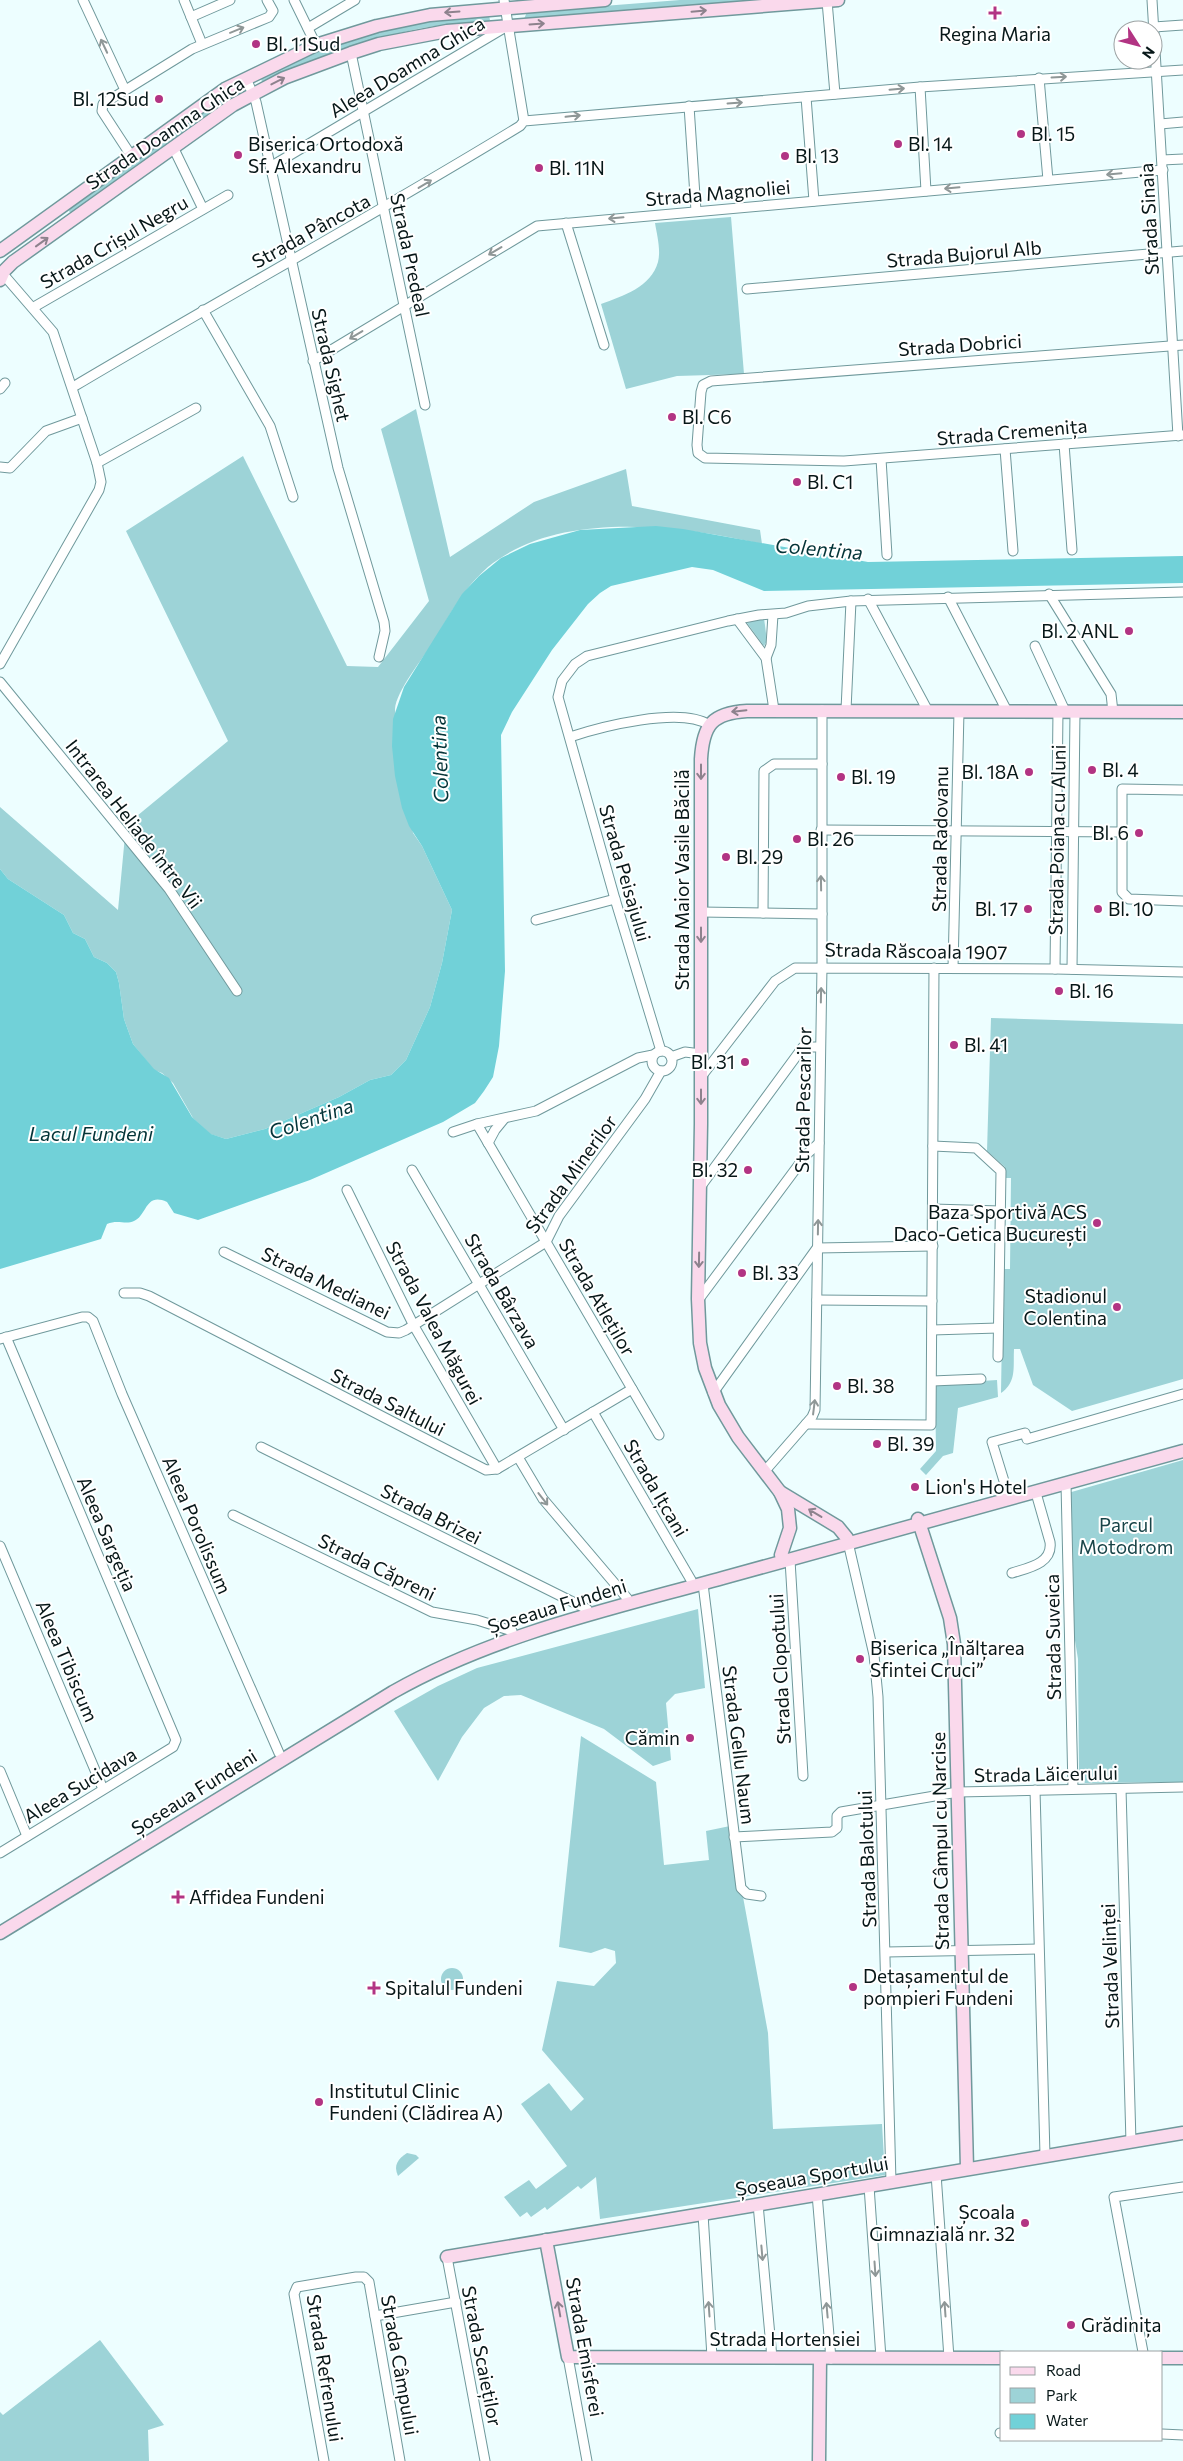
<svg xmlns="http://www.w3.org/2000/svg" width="1183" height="2461" font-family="Commissioner,sans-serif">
<rect width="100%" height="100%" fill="#edfeff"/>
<!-- green -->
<g fill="#9dd3d7">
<polygon points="680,0 767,0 527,20 524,19 527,12"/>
<path d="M489 16 490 20 487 23C468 24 448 24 429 27 373 36 320 61 267 81L262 82 261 78C316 50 374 28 435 18 453 16 471 16 489 16Z"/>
<polygon points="242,86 242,94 71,214 69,211 70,207 221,97"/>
<path d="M731 217 744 374 677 376 626 389 601 304C623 296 651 287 658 262 661 250 657 235 655 223Z"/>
<path d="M416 409 450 557 534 502 626 469 632 506 760 530 762 544C681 526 565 510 493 563 467 583 451 612 434 641 424 657 396 691 395 709 395 722 399 735 401 747 405 776 409 805 413 833L422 846 452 910 442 963 430 1007 406 1060 391 1075 370 1080 339 1097 265 1129 226 1139 210 1134 193 1118 173 1083 162 1073 154 1070 133 1044 124 1019 119 983 116 972 107 963 94 957 85 939 73 933 64 915 8 879 0 869V807L118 910 126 825 228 741 126 531 243 456 347 666 378 667 429 601 381 429Z"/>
<polygon points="764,618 767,641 764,646 747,623"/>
<path d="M991 1018 1183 1024V1379L1072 1411 1033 1385 1020 1349H1014C1013 1367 1017 1382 1001 1393L1003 1269H1010L1011 1178H1005V1167L987 1151Z"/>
<polygon points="997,1380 998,1397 958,1408 953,1453 943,1456 926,1475 920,1469 936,1451 935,1384"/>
<polygon points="1183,1460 1183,1782 1085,1783 1079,1775 1078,1659 1073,1628 1068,1493"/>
<polygon points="698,1609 705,1688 675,1694 666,1703 671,1760 653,1766 604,1729 521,1695 504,1696 484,1708 462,1737 438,1781 394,1711 438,1686 477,1668"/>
<polygon points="581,1736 656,1782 664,1865 709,1860 706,1831 730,1826 768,2033 773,2129 882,2124 885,2175 600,2219 596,2177 581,2189 578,2186 547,2210 545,2207 531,2217 527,2212 520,2217 504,2197 529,2180 536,2189 567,2166 521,2104 549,2083 571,2111 584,2099 542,2050 557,1981 594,1986 616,1963 615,1951 605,1948 591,1953 559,1947"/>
<circle cx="452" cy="1979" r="11"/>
<path d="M407 2153 416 2155 419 2158 398 2176C393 2165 398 2159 407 2153Z"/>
<polygon points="100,2340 164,2425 148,2430 149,2461 0,2461 0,2412 3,2415"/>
</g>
<!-- water -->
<path fill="#71d1d8" d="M656 526 683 529 868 562 1183 556V583L764 591 713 570 692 567 611 586 600 593 588 604 552 650 512 712 501 735 505 971 499 1046 493 1077 484 1091 475 1103 443 1122 310 1180 198 1220 174 1213 167 1202C145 1192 147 1216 134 1221 125 1225 118 1219 107 1224L101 1239 0 1269V869L8 879 64 915 73 933 85 939 94 957 107 963 116 972 119 983 124 1019 133 1044 154 1069 169 1078 192 1117 211 1134 226 1139 265 1129 339 1097 370 1080 391 1075 406 1060 430 1007 442 963 452 910 422 846 409 826 402 808 395 776 392 746 393 719 404 687 462 594 479 576 501 558 530 544 580 530Z"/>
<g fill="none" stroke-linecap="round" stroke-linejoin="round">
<defs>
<g id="street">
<polyline points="83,0 125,90"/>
<polyline points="184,0 202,44"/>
<polyline points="294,0 316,45"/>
<polyline points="504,0 524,121"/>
<polyline points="1152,0 1178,436"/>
<polyline points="827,1 835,94"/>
<polyline points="191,17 230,0"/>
<polyline points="1154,27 1183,25"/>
<polyline points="308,28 355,0"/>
<polyline points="351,53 425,405"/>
<polyline points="246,78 256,102 338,468 384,622 385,631 379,657"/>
<polyline points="1039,78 1048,180"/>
<polyline points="920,87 926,191"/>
<polyline points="806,97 814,201"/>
<polyline points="689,106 696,211"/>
<polyline points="1160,124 1183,122"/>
<polyline points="173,147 203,209"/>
<polyline points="132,157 102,111 103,104 192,49 269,17 273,11 267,0"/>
<polyline points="1162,160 1183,159"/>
<polyline points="270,167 504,28"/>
<polyline points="566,223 604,345"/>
<polyline points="747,289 1183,251"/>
<polyline points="34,307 228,195"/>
<polyline points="203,310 270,426 293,497"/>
<polyline points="1183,345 711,381 703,385 701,392 697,445 698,453 705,458 844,461 1183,435"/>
<polyline points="313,361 537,226 1163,170"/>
<path d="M73 387C221 299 373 216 520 126L524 121 920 87 1183 70"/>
<polyline points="0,389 5,383"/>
<polyline points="1064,444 1072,550"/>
<polyline points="1005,449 1013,551"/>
<polyline points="881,459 887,555"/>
<polyline points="97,463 196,408"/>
<polyline points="0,467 10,468 46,431 82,418"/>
<polyline points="1049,594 1111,694 1113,712"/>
<polyline points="948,597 1007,711"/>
<polyline points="868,599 928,711"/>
<polyline points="737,619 766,658 774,710"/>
<polyline points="1035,646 1065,711"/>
<polyline points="766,658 771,645 773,615"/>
<polyline points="0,664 99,490 101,482 97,463 53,332 3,274"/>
<polyline points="0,682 169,889 237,991"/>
<polyline points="846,710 851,601"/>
<path d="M570 737C600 727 681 706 709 725"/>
<polyline points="1183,790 1122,789 1122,892 1129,899 1183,901"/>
<polyline points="821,830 1122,832"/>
<polyline points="701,912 822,914"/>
<polyline points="763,913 764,771 774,764 822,764"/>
<polyline points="536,920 615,899"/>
<polyline points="953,968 959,711"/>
<polyline points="1055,969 1058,711"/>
<polyline points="1072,969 1075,712"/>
<circle cx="662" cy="1061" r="10"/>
<polyline points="661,1051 615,899 558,697 562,681 575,664 587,656 728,621 759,615 786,613 808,606 851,601 1183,592"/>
<polyline points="671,1057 685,1052 701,1054"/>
<polyline points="701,1077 775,981 795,968 1055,969 1183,972"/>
<polyline points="477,1124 659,1435"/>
<polyline points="453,1132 477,1124 536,1111 638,1058 653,1055"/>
<polyline points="488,1143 495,1130 504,1119"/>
<polyline points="933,1146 976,1148 1001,1171 998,1357"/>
<polyline points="412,1170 564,1430"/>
<polyline points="701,1186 803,1047 820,1047"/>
<polyline points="347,1190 414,1326 497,1469"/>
<polyline points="933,1209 1000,1211"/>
<polyline points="224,1252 387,1332 399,1333 406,1330 546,1242 559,1216 645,1099 661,1071"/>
<polyline points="124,1293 140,1293 149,1296 486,1470 497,1469 632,1389"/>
<polyline points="699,1299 806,1155 819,1143"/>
<polyline points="817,1300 932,1301"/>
<polyline points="932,1330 998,1328"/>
<polyline points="0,1339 82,1317 88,1317 93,1321 122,1394 279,1753"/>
<polyline points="932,1381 981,1379"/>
<polyline points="713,1393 817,1248 933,1246"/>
<polyline points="593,1412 691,1580"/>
<polyline points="806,1424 931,1425 934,968"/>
<polyline points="261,1447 587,1609"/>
<polyline points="518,1457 543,1499 627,1598"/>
<polyline points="764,1472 812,1417 815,1410 822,966 822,710"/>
<polyline points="1066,1484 1073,1789"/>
<polyline points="1008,1494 992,1442 1025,1433 1027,1439 1183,1394"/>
<polyline points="233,1515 432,1612 477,1620 512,1631"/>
<polyline points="847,1538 874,1655 878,1697 891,2182"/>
<polyline points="0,1546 103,1789"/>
<polyline points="790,1560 803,1776"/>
<path d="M1012 1573C1027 1568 1053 1564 1050 1542L1036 1493"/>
<polyline points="703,1584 741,1888 747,1894 761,1896"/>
<polyline points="0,1771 27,1836"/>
<polyline points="1121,1789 1131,2142"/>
<polyline points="1035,1790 1045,2155"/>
<polyline points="734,1837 832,1832 837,1828 837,1816 841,1812 958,1792 1183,1787"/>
<polyline points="0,1853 173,1747 176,1740 6,1337"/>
<polyline points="886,1952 1038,1949"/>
<polyline points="936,2174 949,2358"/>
<polyline points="869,2186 881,2358"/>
<polyline points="817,2194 831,2359"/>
<polyline points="758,2204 772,2358"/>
<polyline points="703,2214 712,2357"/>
<polyline points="447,2257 485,2461"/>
<polyline points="375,2316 456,2302"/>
<polyline points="1143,2352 1114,2197 1183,2187"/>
<polyline points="568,2357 587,2461"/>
<polyline points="1000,2433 1002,2433"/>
<polyline points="1162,2434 1183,2435"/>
<polyline points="324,2461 294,2294 297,2287 356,2277 364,2277 369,2282 400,2461"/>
</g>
<g id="secondary">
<polyline points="0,251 225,89 316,45 377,26 430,15 605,0"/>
<polyline points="0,280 4,271 13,262 233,105 284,78 351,53 379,44 447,31 838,0"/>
<polyline points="780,1492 838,1527 847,1538"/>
<polyline points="918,1519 950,1618 954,1644 967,2168"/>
<path d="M781 1555 790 1528 788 1509 780 1492 738 1437 719 1405 705 1368 700 1343 698 1299 701 1124V759C703 725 712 713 747 711L1183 712"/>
<path d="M0 1933 393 1692C497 1633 616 1608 730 1576 881 1534 1032 1492 1183 1451"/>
<polyline points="546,2240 568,2357 1002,2358"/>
<polyline points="447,2257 1183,2133"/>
<polyline points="1162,2358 1183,2358"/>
<polyline points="819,2461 820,2359"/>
</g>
</defs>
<!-- street casing -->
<use href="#street" stroke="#70999c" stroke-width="11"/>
<!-- secondary casing -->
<use href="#secondary" stroke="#70999c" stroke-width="15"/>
<!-- street -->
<use href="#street" stroke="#fff" stroke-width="9"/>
<!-- secondary -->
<use href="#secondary" stroke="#fad9ec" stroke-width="12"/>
</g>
<!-- one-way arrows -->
<defs><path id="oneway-shaft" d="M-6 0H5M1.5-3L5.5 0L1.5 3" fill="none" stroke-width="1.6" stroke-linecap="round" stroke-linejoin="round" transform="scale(1.25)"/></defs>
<g stroke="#8d828d">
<use href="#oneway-shaft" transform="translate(699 11) rotate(-5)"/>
<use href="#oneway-shaft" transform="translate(452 12) rotate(176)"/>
<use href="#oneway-shaft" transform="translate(537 24) rotate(-4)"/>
<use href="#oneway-shaft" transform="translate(278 81) rotate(-27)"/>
<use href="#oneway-shaft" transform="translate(42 242) rotate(-36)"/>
<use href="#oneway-shaft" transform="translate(739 711) rotate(174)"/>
<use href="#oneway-shaft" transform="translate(701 772) rotate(90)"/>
<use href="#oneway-shaft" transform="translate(701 935) rotate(90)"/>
<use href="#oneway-shaft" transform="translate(701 1097) rotate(90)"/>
<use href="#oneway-shaft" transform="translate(699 1260) rotate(91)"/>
<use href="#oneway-shaft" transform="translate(815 1513) rotate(-149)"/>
<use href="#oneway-shaft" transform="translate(559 2309) rotate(-100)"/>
</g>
<g stroke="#8f9797">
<use href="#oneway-shaft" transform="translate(237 30) rotate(-22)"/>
<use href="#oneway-shaft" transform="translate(104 46) rotate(-115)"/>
<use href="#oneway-shaft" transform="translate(1059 77) rotate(-3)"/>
<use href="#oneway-shaft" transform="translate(897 89) rotate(-5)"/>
<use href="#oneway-shaft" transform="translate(735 103) rotate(-4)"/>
<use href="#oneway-shaft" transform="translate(573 116) rotate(-6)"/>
<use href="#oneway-shaft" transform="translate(1114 174) rotate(175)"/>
<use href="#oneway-shaft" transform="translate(425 184) rotate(-31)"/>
<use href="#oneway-shaft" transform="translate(952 188) rotate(175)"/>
<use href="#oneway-shaft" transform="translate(616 218) rotate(175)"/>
<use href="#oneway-shaft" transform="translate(495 251) rotate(149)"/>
<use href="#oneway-shaft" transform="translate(356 335) rotate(149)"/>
<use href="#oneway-shaft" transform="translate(821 883) rotate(-91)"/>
<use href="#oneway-shaft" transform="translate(821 995) rotate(-89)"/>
<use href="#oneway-shaft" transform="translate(818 1227) rotate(-89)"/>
<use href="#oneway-shaft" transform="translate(814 1407) rotate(-83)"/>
<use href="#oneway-shaft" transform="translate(543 1499) rotate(52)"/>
<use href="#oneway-shaft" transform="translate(762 2253) rotate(85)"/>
<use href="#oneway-shaft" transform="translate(875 2269) rotate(86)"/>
<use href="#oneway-shaft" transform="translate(709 2309) rotate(-94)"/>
<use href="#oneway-shaft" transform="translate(945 2309) rotate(-94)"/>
<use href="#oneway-shaft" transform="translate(827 2310) rotate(-95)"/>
</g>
<!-- markers -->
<g fill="#b23483" stroke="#fff" stroke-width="2">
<path d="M992.5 5.5h5v5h5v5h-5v5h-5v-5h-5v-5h5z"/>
<circle cx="256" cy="44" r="5"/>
<circle cx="159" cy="99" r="5"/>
<circle cx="1021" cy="134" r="5"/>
<circle cx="898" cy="144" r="5"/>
<circle cx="238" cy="155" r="5"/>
<circle cx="785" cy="156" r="5"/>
<circle cx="539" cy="168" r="5"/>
<circle cx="672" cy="417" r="5"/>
<circle cx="797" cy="482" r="5"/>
<circle cx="1129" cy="631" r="5"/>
<circle cx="1092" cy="770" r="5"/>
<circle cx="1029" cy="772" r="5"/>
<circle cx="841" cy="777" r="5"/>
<circle cx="1139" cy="833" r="5"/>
<circle cx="797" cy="839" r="5"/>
<circle cx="726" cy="857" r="5"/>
<circle cx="1028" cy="909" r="5"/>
<circle cx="1098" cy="909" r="5"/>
<circle cx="1059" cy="991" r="5"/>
<circle cx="954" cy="1045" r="5"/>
<circle cx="745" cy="1062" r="5"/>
<circle cx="748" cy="1170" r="5"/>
<circle cx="1097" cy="1223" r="5"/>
<circle cx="742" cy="1273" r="5"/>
<circle cx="1117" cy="1307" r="5"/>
<circle cx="837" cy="1386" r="5"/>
<circle cx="877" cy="1444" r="5"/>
<circle cx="915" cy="1487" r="5"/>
<circle cx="860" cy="1659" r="5"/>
<circle cx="690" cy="1738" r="5"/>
<path d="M175.5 1889.5h5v5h5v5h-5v5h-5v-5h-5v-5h5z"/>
<circle cx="853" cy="1987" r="5"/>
<path d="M371.5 1980.5h5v5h5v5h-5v5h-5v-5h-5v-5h5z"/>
<circle cx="319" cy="2102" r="5"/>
<circle cx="1025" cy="2223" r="5"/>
<circle cx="1071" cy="2325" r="5"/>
</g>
<g text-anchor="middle" stroke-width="4" stroke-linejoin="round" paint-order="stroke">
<!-- poi labels -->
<g font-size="19" fill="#071718" stroke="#fff" text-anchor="start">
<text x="995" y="41" text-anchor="middle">Regina Maria</text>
<text x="266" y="51">Bl. 11Sud</text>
<text x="149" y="106" text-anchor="end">Bl. 12Sud</text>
<text x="1031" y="141">Bl. 15</text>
<text x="248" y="151">Biserica Ortodoxă<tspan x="248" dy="22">Sf. Alexandru</tspan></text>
<text x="908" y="151">Bl. 14</text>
<text x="795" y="163">Bl. 13</text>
<text x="549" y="175">Bl. 11N</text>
<text x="682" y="424">Bl. C6</text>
<text x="807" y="489">Bl. C1</text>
<text x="1119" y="638" text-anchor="end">Bl. 2 ANL</text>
<text x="1102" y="777">Bl. 4</text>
<text x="1019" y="779" text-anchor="end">Bl. 18A</text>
<text x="851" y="784">Bl. 19</text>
<text x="1129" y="840" text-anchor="end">Bl. 6</text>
<text x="807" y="846">Bl. 26</text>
<text x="736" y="864">Bl. 29</text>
<text x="1018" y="916" text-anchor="end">Bl. 17</text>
<text x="1108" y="916">Bl. 10</text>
<text x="1069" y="998">Bl. 16</text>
<text x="964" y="1052">Bl. 41</text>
<text x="735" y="1069" text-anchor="end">Bl. 31</text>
<text x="738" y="1177" text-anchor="end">Bl. 32</text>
<text x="1087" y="1219" text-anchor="end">Baza Sportivă ACS<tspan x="1087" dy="22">Daco-Getica București</tspan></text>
<text x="752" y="1280">Bl. 33</text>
<text x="1107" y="1303" text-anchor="end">Stadionul<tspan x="1107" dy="22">Colentina</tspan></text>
<text x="847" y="1393">Bl. 38</text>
<text x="887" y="1451">Bl. 39</text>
<text x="925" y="1494">Lion's Hotel</text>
<text x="870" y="1655">Biserica „Înălțarea<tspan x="870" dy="22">Sfintei Cruci”</tspan></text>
<text x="680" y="1745" text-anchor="end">Cămin</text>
<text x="189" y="1904">Affidea Fundeni</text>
<text x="863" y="1983">Detașamentul de<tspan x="863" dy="22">pompieri Fundeni</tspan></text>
<text x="385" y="1995">Spitalul Fundeni</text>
<text x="329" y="2098">Institutul Clinic<tspan x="329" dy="22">Fundeni (Clădirea A)</tspan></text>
<text x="1015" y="2219" text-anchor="end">Școala<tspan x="1015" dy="22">Gimnazială nr. 32</tspan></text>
<text x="1081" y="2332">Grădinița</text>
</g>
<!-- street labels -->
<g font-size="19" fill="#071718" stroke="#fff">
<text transform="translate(407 67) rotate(-31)" y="7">Aleea Doamna Ghica</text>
<text transform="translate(165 133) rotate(-34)" y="7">Strada Doamna Ghica</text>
<text transform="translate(718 193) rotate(-5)" y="7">Strada Magnoliei</text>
<text transform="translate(1149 219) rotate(-93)" y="7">Strada Sinaia</text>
<text transform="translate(311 231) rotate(-29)" y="7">Strada Pâncota</text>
<text transform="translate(114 242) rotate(-30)" y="7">Strada Crișul Negru</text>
<text transform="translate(964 254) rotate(-5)" y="7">Strada Bujorul Alb</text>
<text transform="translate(410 255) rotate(78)" y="7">Strada Predeal</text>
<text transform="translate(960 345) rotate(-4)" y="7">Strada Dobrici</text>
<text transform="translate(331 365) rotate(77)" y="7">Strada Sighet</text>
<text transform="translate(1012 432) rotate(-5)" y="7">Strada Cremenița</text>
<text transform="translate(134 824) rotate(52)" y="7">Intrarea Heliade între Vii</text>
<text transform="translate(940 839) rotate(-89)" y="7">Strada Radovanu</text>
<text transform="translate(1057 840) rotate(-89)" y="7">Strada Poiana cu Aluni</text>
<text transform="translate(625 873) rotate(74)" y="7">Strada Peisajului</text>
<text transform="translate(682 880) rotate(-90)" y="7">Strada Maior Vasile Băcilă</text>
<text transform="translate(916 951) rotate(1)" y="7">Strada Răscoala 1907</text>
<text transform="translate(803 1100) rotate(-89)" y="7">Strada Pescarilor</text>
<text transform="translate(571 1174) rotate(-54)" y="7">Strada Minerilor</text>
<text transform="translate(326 1283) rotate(26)" y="7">Strada Medianei</text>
<text transform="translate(502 1291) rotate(60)" y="7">Strada Bârzava</text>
<text transform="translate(597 1297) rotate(60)" y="7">Strada Atleților</text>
<text transform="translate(434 1323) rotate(62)" y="7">Strada Valea Măgurei</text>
<text transform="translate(388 1402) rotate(27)" y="7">Strada Saltului</text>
<text transform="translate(656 1488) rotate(60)" y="7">Strada Ițcani</text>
<text transform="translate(431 1514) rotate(27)" y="7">Strada Brizei</text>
<text transform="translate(197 1525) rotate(67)" y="7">Aleea Porolissum</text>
<text transform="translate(107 1534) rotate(67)" y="7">Aleea Sargeția</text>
<text transform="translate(377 1567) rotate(26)" y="7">Strada Căpreni</text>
<text transform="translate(557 1606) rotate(-17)" y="7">Șoseaua Fundeni</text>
<text transform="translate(1053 1637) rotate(-91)" y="7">Strada Suveica</text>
<text transform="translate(67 1661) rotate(67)" y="7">Aleea Tibiscum</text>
<text transform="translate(780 1669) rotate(-93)" y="7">Strada Clopotului</text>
<text transform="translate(739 1745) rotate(83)" y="7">Strada Gellu Naum</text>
<text transform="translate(1046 1774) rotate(-1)" y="7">Strada Lăicerului</text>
<text transform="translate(80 1785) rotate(-31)" y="7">Aleea Sucidava</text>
<text transform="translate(194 1792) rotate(-32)" y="7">Șoseaua Fundeni</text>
<text transform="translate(940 1841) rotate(-91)" y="7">Strada Câmpul cu Narcise</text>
<text transform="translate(867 1859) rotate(-92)" y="7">Strada Balotului</text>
<text transform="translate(1110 1966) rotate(-92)" y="7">Strada Velinței</text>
<text transform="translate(812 2176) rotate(-10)" y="7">Șoseaua Sportului</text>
<text x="785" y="2346">Strada Hortensiei</text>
<text transform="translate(585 2347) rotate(80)" y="7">Strada Emisferei</text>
<text transform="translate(482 2356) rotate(79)" y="7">Strada Scaieților</text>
<text transform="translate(400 2365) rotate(80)" y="7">Strada Câmpului</text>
<text transform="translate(325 2368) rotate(81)" y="7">Strada Refrenului</text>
</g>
<!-- park labels -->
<g font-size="19" fill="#184448" stroke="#fff">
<text x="1126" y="1532">Parcul<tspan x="1126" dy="22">Motodrom</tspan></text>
</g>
<!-- water labels -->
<g font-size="20" font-style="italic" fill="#033438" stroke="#fff">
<text transform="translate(819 549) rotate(5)" y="7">Colentina</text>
<text transform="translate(440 759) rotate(-92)" y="7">Colentina</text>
<text transform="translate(311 1119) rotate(-19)" y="7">Colentina</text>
<text x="91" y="1141">Lacul Fundeni</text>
</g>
</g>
<!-- legend -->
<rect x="1000" y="2351" width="162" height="90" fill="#ffffff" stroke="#9ca2a3"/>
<rect x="1010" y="2367" width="25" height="8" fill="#fad9ec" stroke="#9ca2a3"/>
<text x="1046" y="2376" font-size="15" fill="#071718">Road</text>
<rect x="1010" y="2388" width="25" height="15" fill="#9dd3d7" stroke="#9ca2a3"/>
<text x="1046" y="2401" font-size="15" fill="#071718">Park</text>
<rect x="1010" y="2414" width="25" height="15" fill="#71d1d8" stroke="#9ca2a3"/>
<text x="1046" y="2426" font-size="15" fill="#071718">Water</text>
<!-- north arrow -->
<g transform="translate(1138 45) rotate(126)"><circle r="24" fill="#ffffff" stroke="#9ca2a3"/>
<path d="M0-4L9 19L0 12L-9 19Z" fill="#b23483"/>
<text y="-8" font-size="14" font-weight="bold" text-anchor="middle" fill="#071718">N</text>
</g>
</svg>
